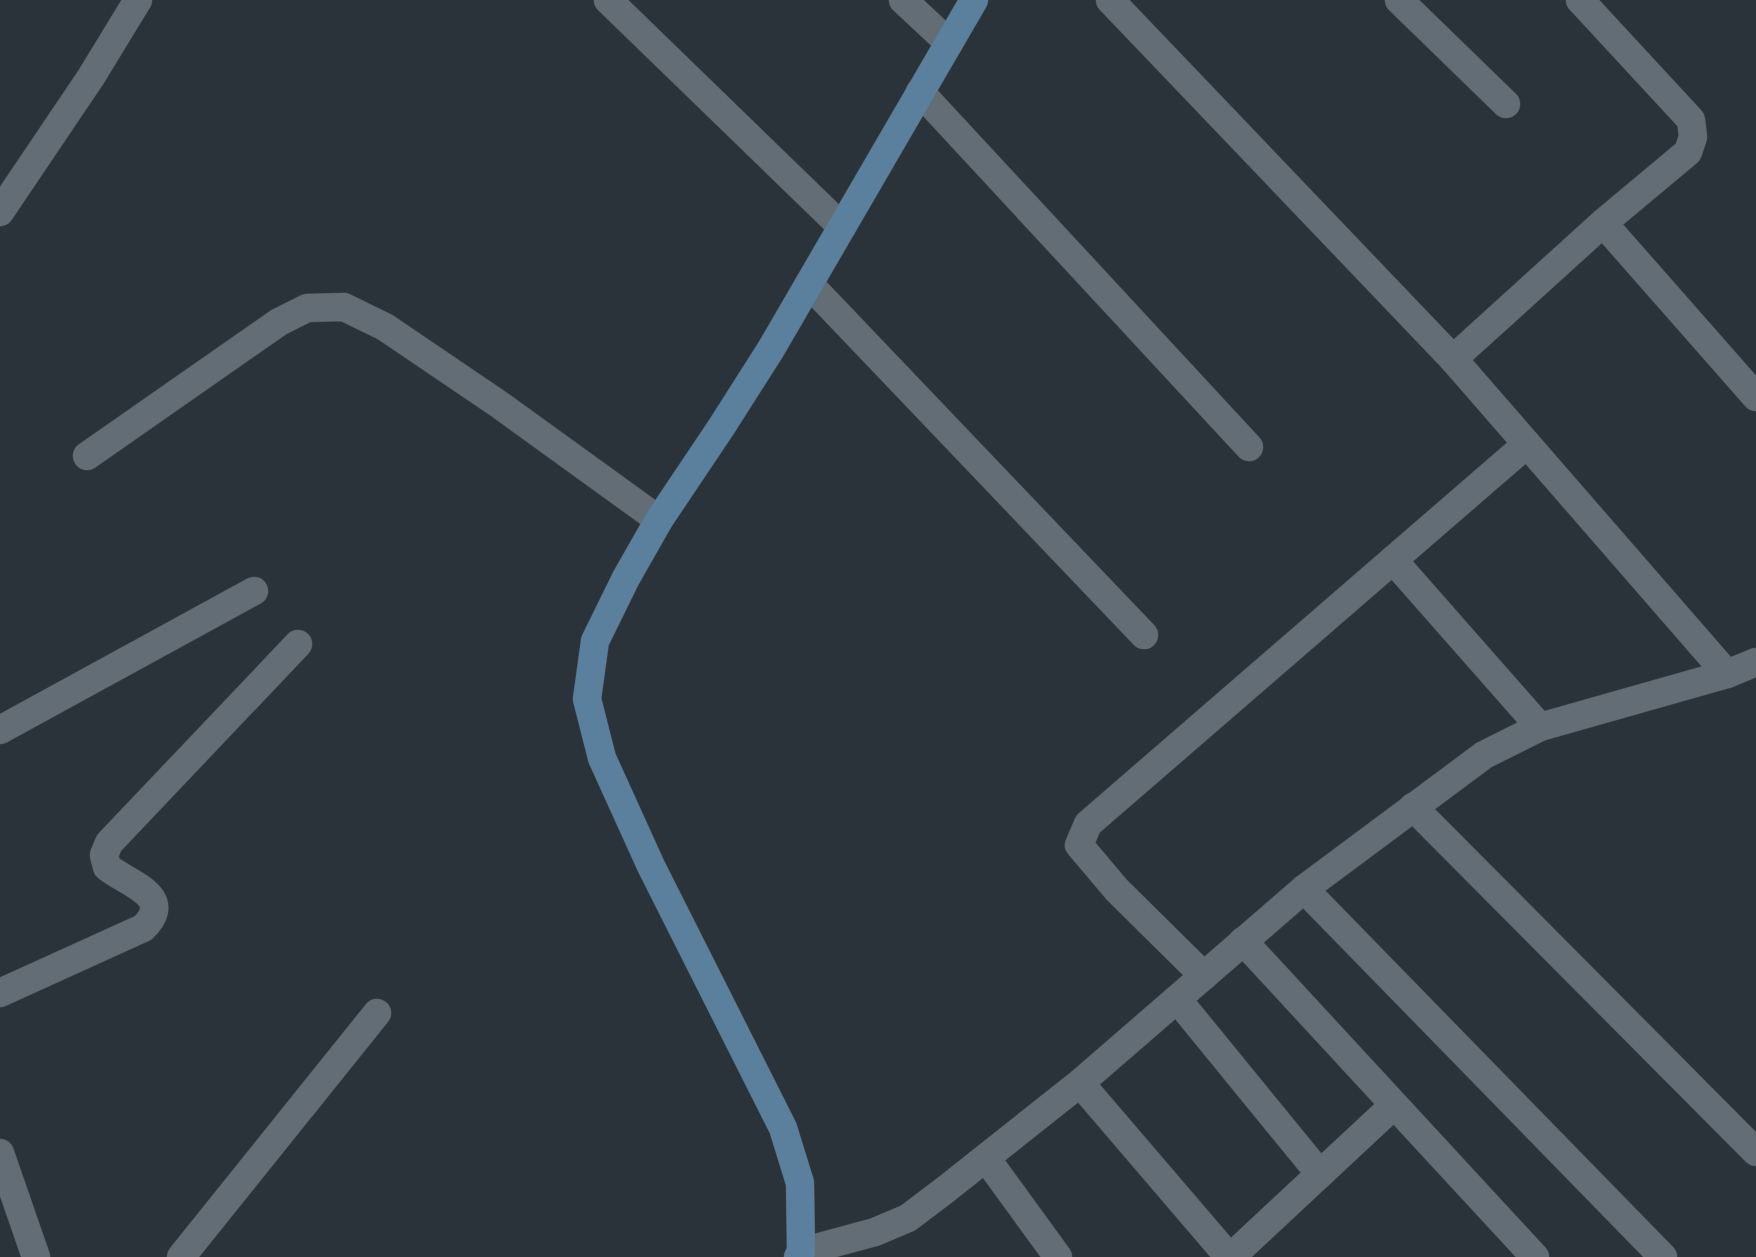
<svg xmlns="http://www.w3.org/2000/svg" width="1756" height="1257" font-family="Overpass,sans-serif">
<rect width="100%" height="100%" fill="#2a323a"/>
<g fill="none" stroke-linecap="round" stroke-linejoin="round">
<defs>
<g id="minor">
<polyline points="608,0 842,227"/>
<polyline points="903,0 949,43"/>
<polyline points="1110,0 1453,359 1727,674"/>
<polyline points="1399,0 1506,104"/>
<polyline points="920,92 1249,447"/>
<polyline points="0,212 91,77 138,0"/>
<polyline points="1603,223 1756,397"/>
<polyline points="809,284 1144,635"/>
<polyline points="1453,359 1603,223 1688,152 1693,137 1691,120 1580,0"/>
<polyline points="87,456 279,322 307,308 344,307 385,327 500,405 659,520"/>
<polyline points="1393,560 1540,727"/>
<polyline points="0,730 254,591"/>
<polyline points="1413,807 1756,1152"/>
<polyline points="1304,889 1663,1257"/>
<polyline points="1243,941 1535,1257"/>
<polyline points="1204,976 1117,890 1079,845 1088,824 1527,444"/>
<path d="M0 993 143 928C176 896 128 884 107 867L104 855 109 843 298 644"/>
<polyline points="1177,999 1320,1174"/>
<polyline points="1080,1083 1229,1257"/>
<polyline points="0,1153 36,1257"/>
<polyline points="986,1158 1058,1257"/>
<polyline points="801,1252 875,1232 908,1218 945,1190 1080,1083 1304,889 1484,755 1540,727 1727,674 1756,662"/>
<polyline points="181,1257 377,1013"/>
<polyline points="1231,1257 1394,1105"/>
</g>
<polyline id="major" points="798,1257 801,1252 800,1183 783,1128 651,866 602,758 587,699 595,641 626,578 659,520 722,426 771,349 974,0"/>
</defs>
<!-- minor casing -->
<use href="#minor" stroke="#495057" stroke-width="29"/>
<!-- major casing -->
<use href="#major" stroke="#495057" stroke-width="29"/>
<!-- minor -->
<use href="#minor" stroke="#636d75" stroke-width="28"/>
<!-- major -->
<use href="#major" stroke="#5a809e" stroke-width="28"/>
</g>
</svg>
